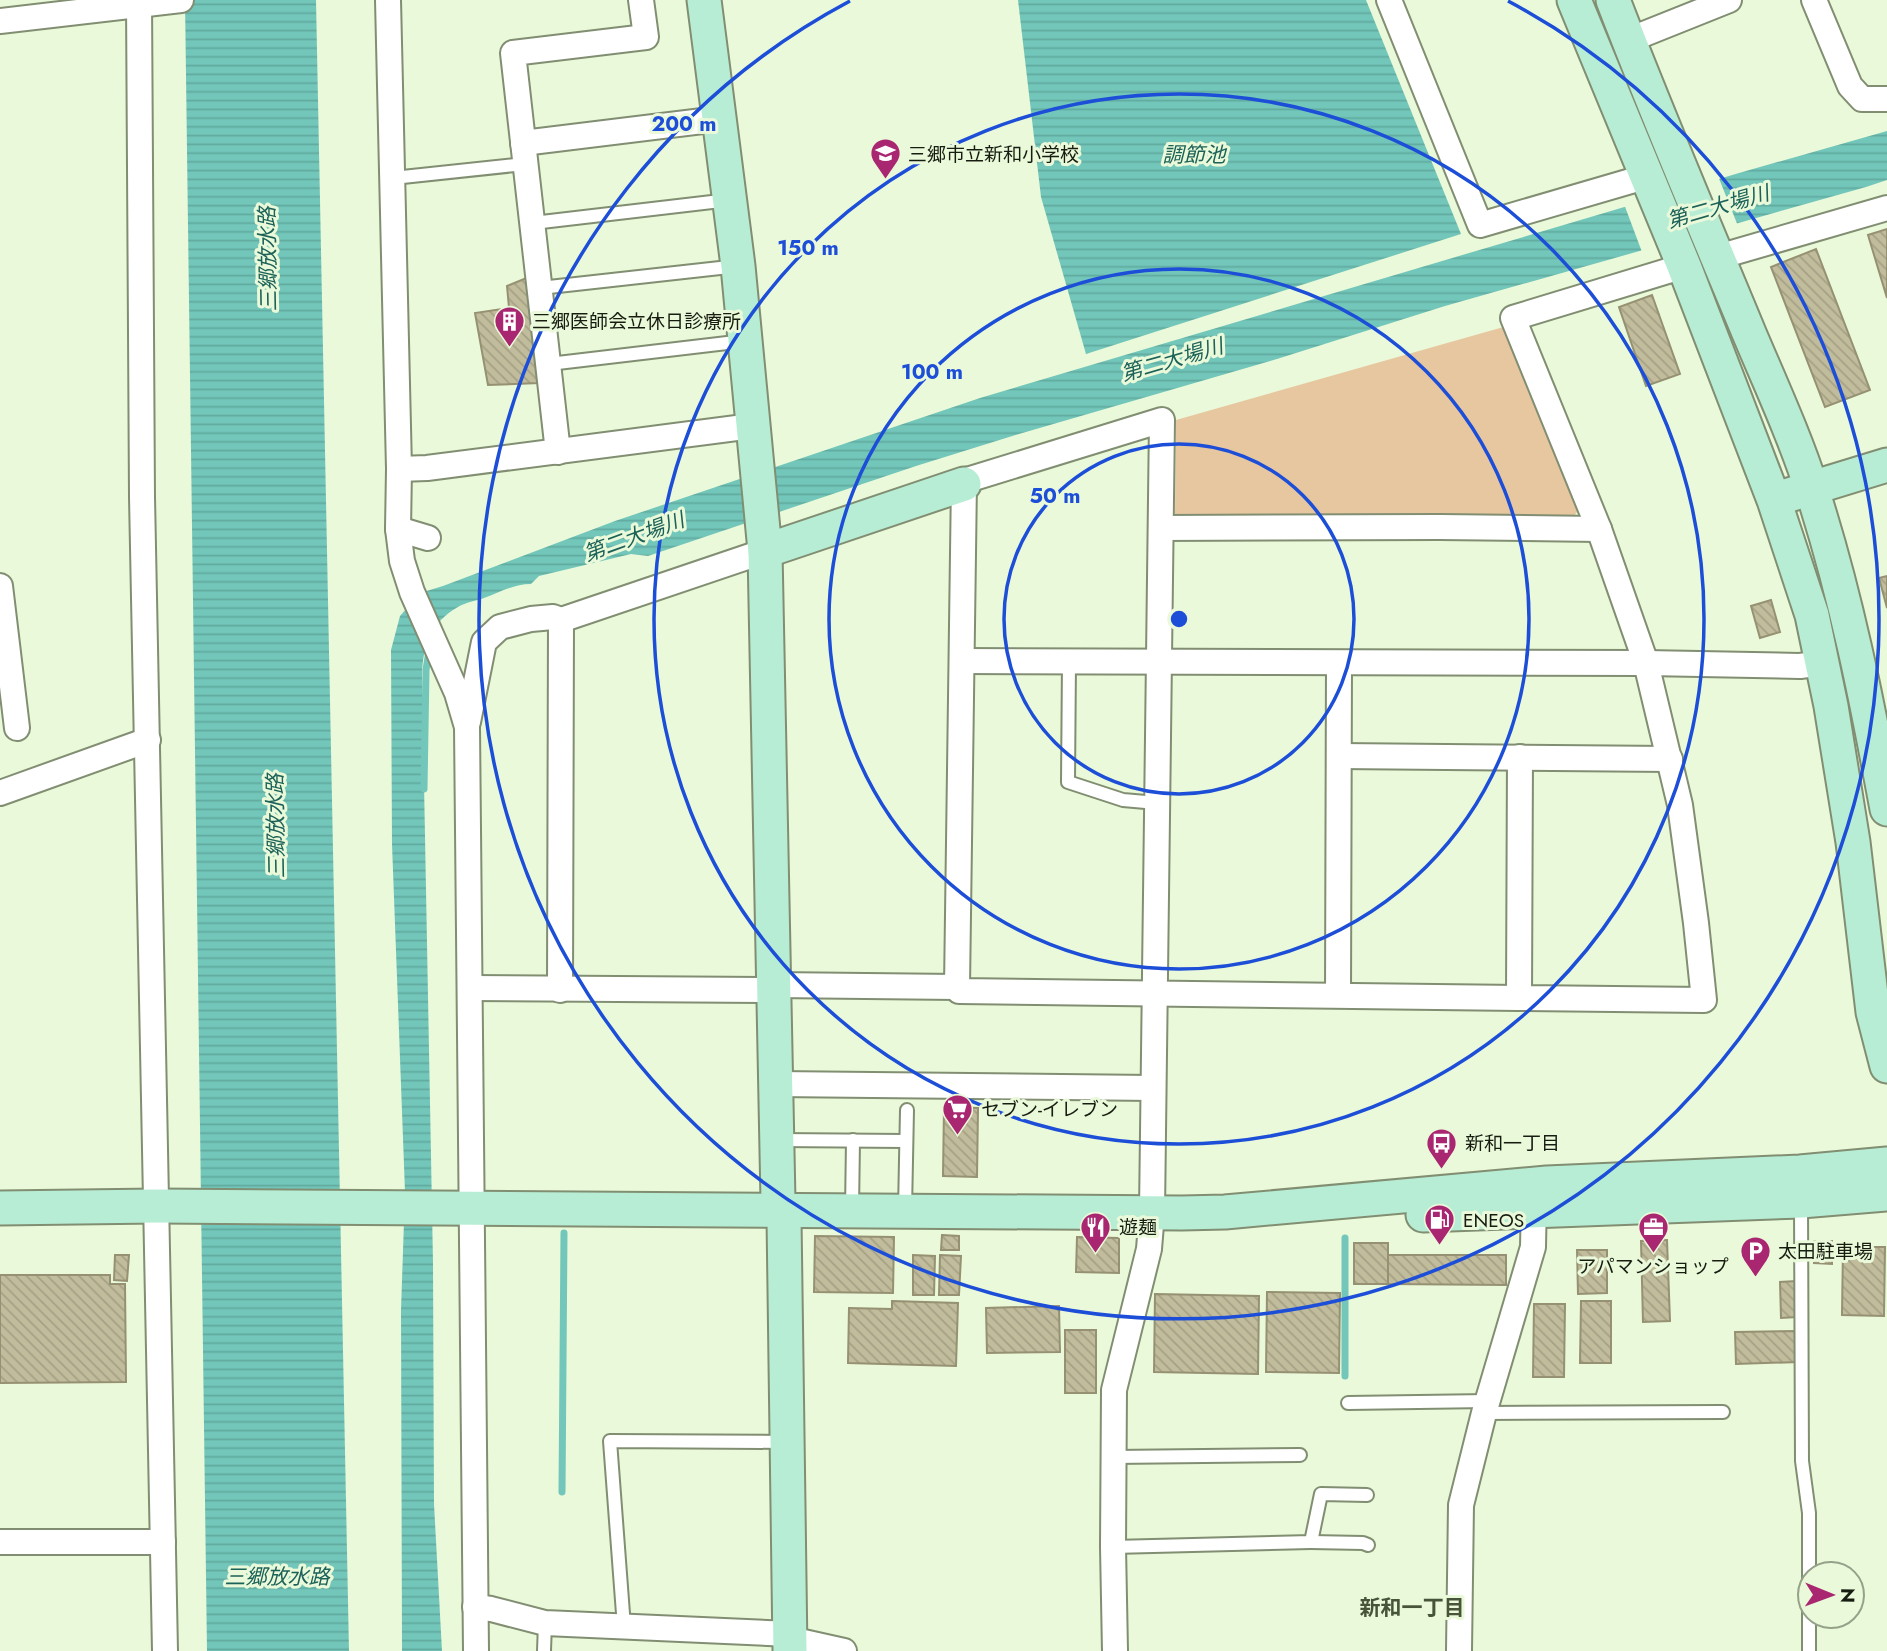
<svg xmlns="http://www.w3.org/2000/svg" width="1887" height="1651" font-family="Jost,'Noto Sans JP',sans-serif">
<defs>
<pattern id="water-rules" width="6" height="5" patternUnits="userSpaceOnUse" patternTransform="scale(1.75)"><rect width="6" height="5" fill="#72c7ba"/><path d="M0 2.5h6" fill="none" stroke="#62aa9f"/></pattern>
<pattern id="building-back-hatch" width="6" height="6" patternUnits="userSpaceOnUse" patternTransform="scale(1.75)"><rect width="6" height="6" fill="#c1bc9c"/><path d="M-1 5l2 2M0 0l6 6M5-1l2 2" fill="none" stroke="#a5a185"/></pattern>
</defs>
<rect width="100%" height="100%" fill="#eaf9d9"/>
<!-- park -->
<polygon fill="#e7c7a0" points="1507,326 1580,508 1572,519 1175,514 1176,420"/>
<!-- water -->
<g fill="url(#water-rules)">
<polygon points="185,0 316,0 349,1651 207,1651"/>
<polygon points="1018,0 1366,0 1461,234 1086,354 1041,197"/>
<path d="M1887 131V180L1866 187 1445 306 1277 359 1019 434 916 466 648 556 631 554 539 576 531 584C514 584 500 592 484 598 476 601 466 602 458 607 430 623 423 645 422 676L433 1263 434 1504 442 1651H402L401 1310 405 1192 392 844 391 650 400 616 420 593 443 586 615 521 980 398 1739 173Z"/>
</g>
<!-- pier -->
<polygon fill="#eaf9d9" points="1718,176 1738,226 1642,252 1624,204"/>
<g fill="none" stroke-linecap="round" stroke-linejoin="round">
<!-- stream -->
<g stroke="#72c7ba" stroke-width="7">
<polyline points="424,789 426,670 429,651"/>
<polyline points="1345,1238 1345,1376"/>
<polyline points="562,1492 564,1233"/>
</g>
</g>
<!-- building -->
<g fill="url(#building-back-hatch)" stroke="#959172" stroke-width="2">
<polygon points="1887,229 1887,298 1868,235"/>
<polygon points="1816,249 1870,390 1825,407 1771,267"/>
<polygon points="529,277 539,383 488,385 475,313 509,308 507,286"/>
<polygon points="1652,295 1680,374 1646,386 1619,307"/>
<polygon points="1887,576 1887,608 1879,578"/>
<polygon points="1771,600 1780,632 1760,638 1751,606"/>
<polygon points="944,1107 978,1108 977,1177 943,1176"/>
<polygon points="942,1235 959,1236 959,1250 941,1250"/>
<polygon points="815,1236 894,1237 893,1293 814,1292"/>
<polygon points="1077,1237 1119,1238 1119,1273 1076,1272"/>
<polygon points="1667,1240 1670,1321 1643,1322 1641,1241"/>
<polygon points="1814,1241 1832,1241 1832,1264 1814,1263"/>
<rect x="1354" y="1243" width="34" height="41"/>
<polygon points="1843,1247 1885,1247 1884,1316 1842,1315"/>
<polygon points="1577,1250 1607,1250 1607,1293 1578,1294"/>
<polygon points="115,1255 129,1255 127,1281 114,1280"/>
<polygon points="913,1255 935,1256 934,1295 913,1295"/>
<polygon points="940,1255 961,1256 959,1295 939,1295"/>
<polygon points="1388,1255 1506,1255 1506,1285 1388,1284"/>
<polygon points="0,1275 110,1275 110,1284 125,1284 126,1382 0,1383"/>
<polygon points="1796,1281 1797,1317 1781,1318 1780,1282"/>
<polygon points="1267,1292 1340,1293 1339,1373 1266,1372"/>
<polygon points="1155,1294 1259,1296 1258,1374 1154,1372"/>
<polygon points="892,1301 958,1303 956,1366 848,1363 849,1308 892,1309"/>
<polygon points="1581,1301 1611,1301 1611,1363 1580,1363"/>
<polygon points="1534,1304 1565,1304 1564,1377 1533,1377"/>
<polygon points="1059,1306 1060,1352 987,1353 986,1308"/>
<rect x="1065" y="1330" width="31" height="63"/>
<polygon points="1797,1331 1798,1362 1736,1364 1735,1332"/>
</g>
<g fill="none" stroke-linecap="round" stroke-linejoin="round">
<defs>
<g id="lane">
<polyline points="393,178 525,164"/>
<polyline points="533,223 729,200"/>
<polyline points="540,288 738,266"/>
<polyline points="549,364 744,341"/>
<polyline points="1069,662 1068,782 1123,800 1157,803"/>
<polyline points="777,1140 906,1141"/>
<polyline points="1801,1204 1802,1461 1809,1513 1809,1651"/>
<polyline points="852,1210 853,1140"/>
<polyline points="905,1210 907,1110"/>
<polyline points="1348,1403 1488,1401"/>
<polyline points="1484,1413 1723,1412"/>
<polyline points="1113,1457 1300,1455"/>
<polyline points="1311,1542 1363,1543 1368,1545"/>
<polyline points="1113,1547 1311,1542 1321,1494 1367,1495"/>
<polyline points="624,1627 610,1441 786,1442"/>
<polyline points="544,1651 545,1623"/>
</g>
<g id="street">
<polyline points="139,0 142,497 165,1651"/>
<polyline points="388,0 399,469 398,529 402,561 412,592 457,693 467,727 476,1651"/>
<polyline points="1389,0 1480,225 1648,176"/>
<polyline points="1814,0 1850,86 1862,99 1887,99"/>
<polyline points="0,21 181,0"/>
<polyline points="1629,40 1729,0"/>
<polyline points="523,143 719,119"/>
<polyline points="1718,257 1887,208"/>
<polyline points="558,452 513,53 646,37 641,0"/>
<polyline points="399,469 427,468 752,426"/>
<polyline points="1161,528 1440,527 1599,529"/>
<polyline points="398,529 428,538"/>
<polyline points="0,586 17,728"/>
<polyline points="962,661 1646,663 1800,666 1823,663"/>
<polyline points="468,722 484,642 500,627 531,619 553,617 561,620 765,551"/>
<polyline points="1339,756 1670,759"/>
<polyline points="1520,757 1519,998 1704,1000 1696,923 1680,805 1646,663 1599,529 1513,318 1684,266"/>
<polyline points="0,793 148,740"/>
<polyline points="774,985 957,987 964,481 1162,420 1152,1212 1149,1249 1114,1390 1113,1547 1115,1651"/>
<polyline points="957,987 959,991 1519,998"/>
<polyline points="471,988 774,990"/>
<polyline points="560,990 561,620"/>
<polyline points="1338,995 1339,663"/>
<polyline points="776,1084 1153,1088"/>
<polyline points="0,1542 163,1542"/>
<polyline points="475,1607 491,1609 545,1623 790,1634"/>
<polyline points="790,1639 844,1651"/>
<polyline points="1459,1651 1461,1505 1484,1413 1533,1247 1534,1195"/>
</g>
<g id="secondary">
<polyline points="704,0 738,266 765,551 778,1201 784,1218 790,1651"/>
<polyline points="1574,0 1684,266 1774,500 1812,615 1831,706 1853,842 1873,1012 1887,1066"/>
<path d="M1613 0C1656 112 1703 222 1749 333 1771 385 1795 437 1812 490 1846 595 1867 701 1887 809"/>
<polyline points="1789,495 1887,465"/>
<polyline points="765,551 964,484"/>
<polyline points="0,1208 157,1206 1182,1213 1225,1212 1547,1183 1800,1172 1887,1164"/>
<polyline points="1423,1215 1801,1201 1887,1194"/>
</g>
</defs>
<!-- lane casing -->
<use href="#lane" stroke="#818e72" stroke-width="16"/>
<!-- street casing -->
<use href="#street" stroke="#818e72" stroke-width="28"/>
<!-- secondary casing -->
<use href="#secondary" stroke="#818e72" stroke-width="37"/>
<!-- lane -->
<use href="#lane" stroke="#fff" stroke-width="12"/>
<!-- street -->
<use href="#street" stroke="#fff" stroke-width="24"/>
<!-- secondary -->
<use href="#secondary" stroke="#b8edd5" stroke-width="33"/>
</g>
<!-- distance rings -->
<g fill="none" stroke="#1d4ed8" stroke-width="3.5">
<circle cx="1179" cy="619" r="175"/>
<circle cx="1179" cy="619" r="350"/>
<circle cx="1179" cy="619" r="525"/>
<path d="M1508 1A700 700 0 1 1 850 1"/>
</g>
<!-- icons -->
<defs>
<symbol id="school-pin" viewBox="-11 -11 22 30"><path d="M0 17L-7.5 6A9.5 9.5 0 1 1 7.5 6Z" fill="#a92671" stroke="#eaf9d9"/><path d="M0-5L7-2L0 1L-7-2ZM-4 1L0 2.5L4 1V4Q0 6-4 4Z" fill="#fff"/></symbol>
<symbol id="building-pin" viewBox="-11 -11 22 30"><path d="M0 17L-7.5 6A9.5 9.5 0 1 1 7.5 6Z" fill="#a92671" stroke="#eaf9d9"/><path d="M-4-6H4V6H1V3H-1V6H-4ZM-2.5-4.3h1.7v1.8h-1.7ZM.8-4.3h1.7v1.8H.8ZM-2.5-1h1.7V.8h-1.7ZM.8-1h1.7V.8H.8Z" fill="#fff"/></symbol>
<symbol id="supermarket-pin" viewBox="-11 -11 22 30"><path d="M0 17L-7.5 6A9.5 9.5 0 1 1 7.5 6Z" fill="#a92671" stroke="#eaf9d9"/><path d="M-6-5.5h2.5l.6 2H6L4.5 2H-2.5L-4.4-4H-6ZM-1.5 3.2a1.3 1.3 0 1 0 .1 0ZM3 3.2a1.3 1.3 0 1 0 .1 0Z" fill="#fff"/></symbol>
<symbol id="bus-pin" viewBox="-11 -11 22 30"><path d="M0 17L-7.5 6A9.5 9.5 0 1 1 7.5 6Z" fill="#a92671" stroke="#eaf9d9"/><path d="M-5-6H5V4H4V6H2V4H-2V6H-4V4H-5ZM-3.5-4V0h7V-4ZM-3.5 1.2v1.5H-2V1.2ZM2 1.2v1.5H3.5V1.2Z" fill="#fff"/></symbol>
<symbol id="fuel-pin" viewBox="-11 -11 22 30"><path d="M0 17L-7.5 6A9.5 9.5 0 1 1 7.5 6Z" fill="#a92671" stroke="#eaf9d9"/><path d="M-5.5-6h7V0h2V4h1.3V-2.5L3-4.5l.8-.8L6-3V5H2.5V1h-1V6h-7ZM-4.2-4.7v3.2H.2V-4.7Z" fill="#fff"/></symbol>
<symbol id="restaurant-pin" viewBox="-11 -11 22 30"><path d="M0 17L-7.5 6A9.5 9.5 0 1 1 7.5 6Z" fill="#a92671" stroke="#eaf9d9"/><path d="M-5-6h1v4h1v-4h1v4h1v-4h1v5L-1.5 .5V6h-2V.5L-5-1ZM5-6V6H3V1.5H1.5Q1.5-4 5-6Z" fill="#fff"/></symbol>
<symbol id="office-pin" viewBox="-11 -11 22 30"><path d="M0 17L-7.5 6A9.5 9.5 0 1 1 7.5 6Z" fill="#a92671" stroke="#eaf9d9"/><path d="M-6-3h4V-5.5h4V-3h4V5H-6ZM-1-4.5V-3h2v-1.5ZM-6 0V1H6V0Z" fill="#fff"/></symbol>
<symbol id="parking-pin" viewBox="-11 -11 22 30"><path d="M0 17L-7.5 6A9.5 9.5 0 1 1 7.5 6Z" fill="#a92671" stroke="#eaf9d9"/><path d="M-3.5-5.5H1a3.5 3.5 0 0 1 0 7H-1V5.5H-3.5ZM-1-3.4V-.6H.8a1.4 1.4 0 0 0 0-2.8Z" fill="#fff"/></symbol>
</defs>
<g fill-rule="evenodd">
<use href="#school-pin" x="868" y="136" width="35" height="47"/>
<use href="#building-pin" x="492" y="304" width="35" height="47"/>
<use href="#supermarket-pin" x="940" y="1092" width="35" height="47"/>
<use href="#bus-pin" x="1424" y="1126" width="35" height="47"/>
<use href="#fuel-pin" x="1422" y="1202" width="35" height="47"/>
<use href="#restaurant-pin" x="1078" y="1210" width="35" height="47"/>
<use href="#office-pin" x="1636" y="1210" width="35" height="47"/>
<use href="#parking-pin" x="1738" y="1234" width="35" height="47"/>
</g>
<g text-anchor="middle" stroke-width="6" stroke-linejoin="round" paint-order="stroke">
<!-- poi labels -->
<g font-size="19" fill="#171c11" stroke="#eaf9d9" text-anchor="start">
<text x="908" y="161">三郷市立新和小学校</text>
<text x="532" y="328">三郷医師会立休日診療所</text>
<text x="981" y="1116">セブン-イレブン</text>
<text x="1465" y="1150">新和一丁目</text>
<text x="1463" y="1227">ENEOS</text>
<text x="1119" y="1234">遊麺</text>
<text x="1778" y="1258">太田駐車場</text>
<text x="1653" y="1273" text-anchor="middle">アパマンショップ</text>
</g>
<!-- water labels -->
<g font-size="21" font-style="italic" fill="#1c6259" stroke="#eaf9d9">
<text x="1194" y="162">調節池</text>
<text transform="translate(1718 207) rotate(-16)" y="7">第二大場川</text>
<text transform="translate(268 259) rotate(-91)" y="7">三郷放水路</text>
<text transform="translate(1172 360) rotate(-16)" y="7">第二大場川</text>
<text transform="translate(634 537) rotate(-20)" y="7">第二大場川</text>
<text transform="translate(276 826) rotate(-91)" y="7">三郷放水路</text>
<text x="277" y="1584">三郷放水路</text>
</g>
<!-- neighbourhood labels -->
<g font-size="21" font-weight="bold" fill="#48543a" stroke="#eaf9d9">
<text x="1412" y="1615">新和一丁目</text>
</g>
</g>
<circle cx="1179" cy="619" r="10" fill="#1d4ed8" stroke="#eaf9d9" stroke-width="3.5"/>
<g font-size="21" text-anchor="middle" font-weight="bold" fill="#1d4ed8" stroke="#eaf9d9" stroke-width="6" stroke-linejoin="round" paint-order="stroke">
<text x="684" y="131">200 m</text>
<text x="808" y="255">150 m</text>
<text x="932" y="379">100 m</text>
<text x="1055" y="503">50 m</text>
</g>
<!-- north arrow -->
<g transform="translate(1831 1595) rotate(91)"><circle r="33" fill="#eaf9d9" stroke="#96a189" stroke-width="2"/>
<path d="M0-5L12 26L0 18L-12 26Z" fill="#a92671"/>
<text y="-10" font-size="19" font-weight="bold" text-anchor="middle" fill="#171c11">N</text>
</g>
</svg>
